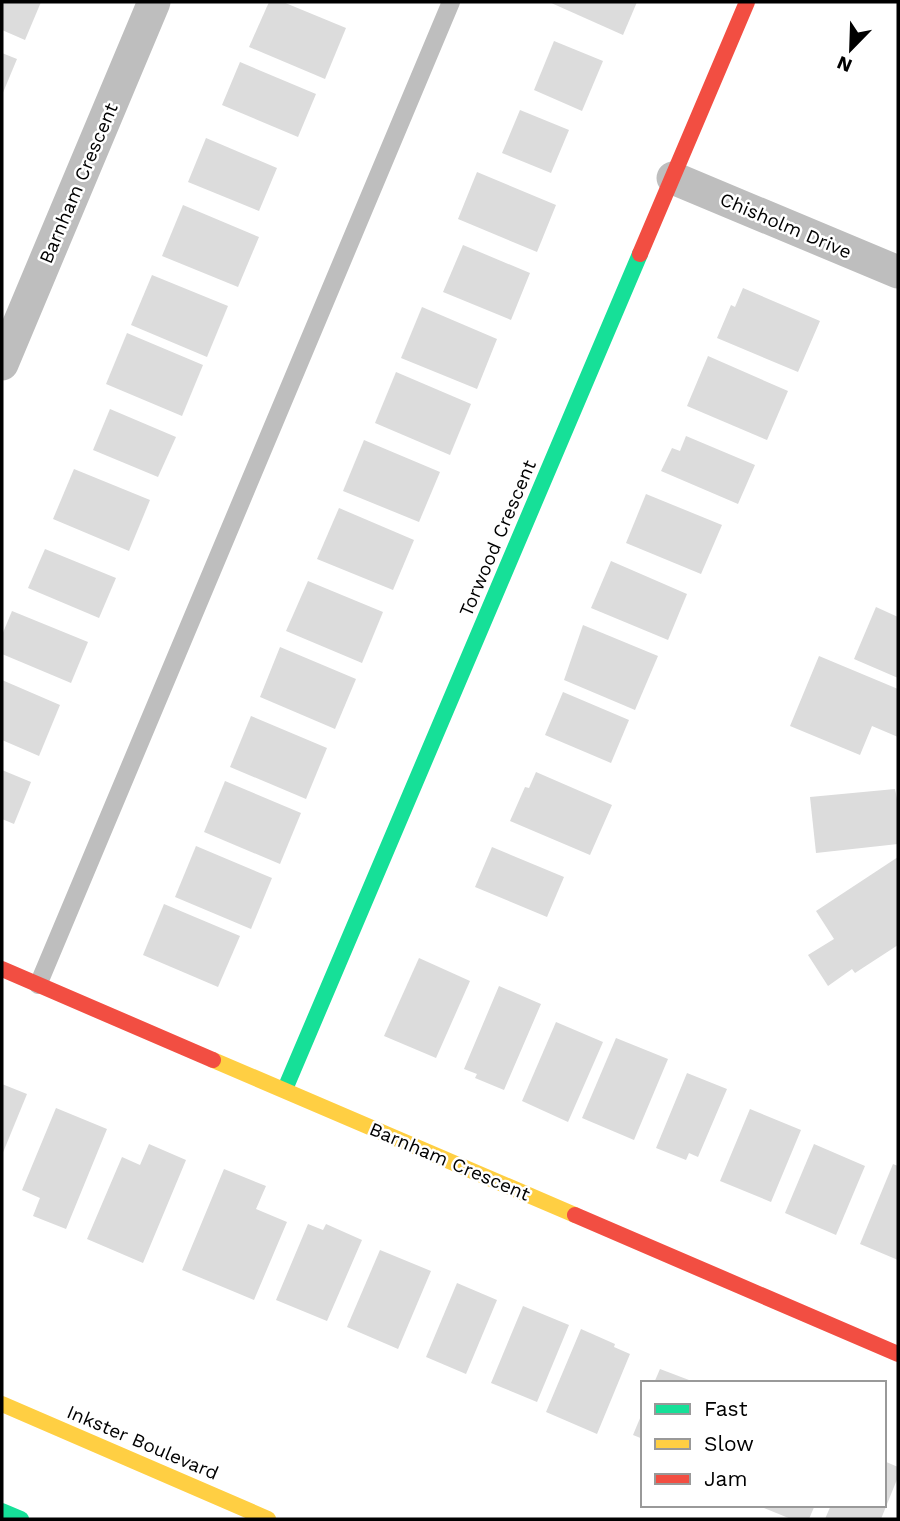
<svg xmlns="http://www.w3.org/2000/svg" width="900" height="1521" font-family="'Work Sans',sans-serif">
<rect width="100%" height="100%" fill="#fff"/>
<!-- building -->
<g fill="#dcdcdc">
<polygon points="2,2 41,2 25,40 2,30"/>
<polygon points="269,2 283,2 346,28 325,79 249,47"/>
<polygon points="549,2 637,2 623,35"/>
<polygon points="554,41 603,61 582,111 534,90"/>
<polygon points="2,53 17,59 2,95"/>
<polygon points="240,62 316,94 298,137 222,105"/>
<polygon points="520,110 569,130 551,173 502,153"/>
<polygon points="206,138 277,168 259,211 188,182"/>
<polygon points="477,172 556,205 537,252 458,219"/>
<polygon points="183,205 259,237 238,287 162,256"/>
<polygon points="463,245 530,273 511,320 443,292"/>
<polygon points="152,275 228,306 207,357 131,325"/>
<polygon points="743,288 820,321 798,372 717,338 731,305 735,307"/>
<polygon points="422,307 497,339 477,389 401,358"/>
<polygon points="127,333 203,365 182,416 106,384"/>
<polygon points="708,356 788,391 767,440 687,406"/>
<polygon points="396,372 471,404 450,455 375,423"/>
<polygon points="110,409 176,437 158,477 93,450"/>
<polygon points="686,436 755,465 738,504 661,471 672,448 680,451"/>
<polygon points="364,440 440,472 419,522 343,491"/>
<polygon points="74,469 150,500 129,551 53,519"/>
<polygon points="646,494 722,525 701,574 626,543"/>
<polygon points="339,508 414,540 393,590 317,559"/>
<polygon points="45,549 116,578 99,618 28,588"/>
<polygon points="611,561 687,594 668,640 591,608"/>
<polygon points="308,581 383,612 362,663 286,631"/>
<polygon points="876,607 898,617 898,678 854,659"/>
<polygon points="12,611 88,642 71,683 2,654 2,635"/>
<polygon points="583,625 658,656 635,710 564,680"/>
<polygon points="280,647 356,679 335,729 260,697"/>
<polygon points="819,656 898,689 898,737 872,726 860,755 790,726"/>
<polygon points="2,680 60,705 39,756 2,740"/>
<polygon points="563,692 629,720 611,763 545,735"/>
<polygon points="251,716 327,748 306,799 230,767"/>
<polygon points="2,770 31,782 14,824 2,819"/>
<polygon points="536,772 612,805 590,855 510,821 525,787 529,788"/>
<polygon points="225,781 301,813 280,864 204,832"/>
<polygon points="895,789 898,804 898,844 816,853 810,797"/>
<polygon points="196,846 272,878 251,929 175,897"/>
<polygon points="492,847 564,877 547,917 475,887"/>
<polygon points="898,857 898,945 855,973 852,969 828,986 808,955 834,939 816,911"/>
<polygon points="164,904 240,936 218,987 143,955"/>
<polygon points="419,958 470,981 436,1058 384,1036"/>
<polygon points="499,986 541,1004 504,1090 475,1078 477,1074 464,1069"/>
<polygon points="556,1022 603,1042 568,1122 522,1101"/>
<polygon points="616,1038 668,1059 634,1140 582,1118"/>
<polygon points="687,1073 727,1089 698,1157 689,1153 686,1160 656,1148"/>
<polygon points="2,1084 27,1094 2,1155"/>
<polygon points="56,1108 107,1129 66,1229 33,1216 40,1198 22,1190"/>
<polygon points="750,1109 801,1130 771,1202 720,1181"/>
<polygon points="149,1144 186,1160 143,1263 87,1239 122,1157 140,1165"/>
<polygon points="814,1144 865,1166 836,1235 785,1213"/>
<polygon points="893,1164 898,1166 898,1260 860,1244"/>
<polygon points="224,1169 266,1186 256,1209 287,1222 254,1300 182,1270"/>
<polygon points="308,1224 323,1230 326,1224 362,1240 327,1321 276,1300"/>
<polygon points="380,1250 431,1271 398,1349 347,1327"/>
<polygon points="457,1283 497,1300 466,1374 426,1357"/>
<polygon points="523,1306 569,1325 537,1402 491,1383"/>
<polygon points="581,1329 615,1344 614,1347 630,1354 597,1434 546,1412"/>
<polygon points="660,1369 689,1380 688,1383 654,1383"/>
<polygon points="643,1411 643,1439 633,1435"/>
<polygon points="884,1461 898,1467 898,1477 881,1519 825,1519 831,1505 884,1505"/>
<polygon points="765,1505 815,1505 809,1519 791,1519 764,1508"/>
</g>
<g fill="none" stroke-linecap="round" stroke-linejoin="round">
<!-- lane -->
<polyline stroke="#bebebe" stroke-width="18" points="38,985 451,2"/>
<!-- street -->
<g stroke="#bebebe" stroke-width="33">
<polyline points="673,178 898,272"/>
<polyline points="2,364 154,2"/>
</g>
<!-- fast -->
<g stroke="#16e098" stroke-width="16">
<polyline points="285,1089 640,254"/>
<polyline points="2,1511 21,1519"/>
</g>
<!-- slow -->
<g stroke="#ffcf43" stroke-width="16">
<polyline points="213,1060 575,1215"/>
<polyline points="2,1404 268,1519"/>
</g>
<!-- jam -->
<g stroke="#f24e42" stroke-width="16">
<polyline points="640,254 747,2"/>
<polyline points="2,969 213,1060"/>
<polyline points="575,1215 898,1354"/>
</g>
</g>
<g text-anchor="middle" stroke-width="5" stroke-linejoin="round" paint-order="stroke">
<!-- street labels -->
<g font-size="19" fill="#000" stroke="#fff">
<text transform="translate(78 183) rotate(-67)" y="7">Barnham Crescent</text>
<text transform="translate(786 225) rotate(23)" y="7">Chisholm Drive</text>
<text transform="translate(497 538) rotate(-67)" y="7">Torwood Crescent</text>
<text transform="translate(450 1161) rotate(23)" y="7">Barnham Crescent</text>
<text transform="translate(143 1442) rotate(23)" y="7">Inkster Boulevard</text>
</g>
</g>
<!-- border -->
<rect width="900" height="1521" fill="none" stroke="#000000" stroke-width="7"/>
<!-- legend -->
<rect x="641" y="1381" width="245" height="126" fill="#ffffff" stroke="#999999" stroke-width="2"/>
<rect x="655" y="1404" width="35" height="10" fill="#16e098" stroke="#999999" stroke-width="2"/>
<text x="704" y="1416" font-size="21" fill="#000000">Fast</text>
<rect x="655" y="1439" width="35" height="10" fill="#ffcf43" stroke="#999999" stroke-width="2"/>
<text x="704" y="1451" font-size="21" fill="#000000">Slow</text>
<rect x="655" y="1474" width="35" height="10" fill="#f24e42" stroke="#999999" stroke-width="2"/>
<text x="704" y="1486" font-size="21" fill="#000000">Jam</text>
<!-- north arrow -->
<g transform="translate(851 49) rotate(203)" stroke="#ffffff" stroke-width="5" paint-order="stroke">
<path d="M0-5L12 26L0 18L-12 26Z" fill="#000000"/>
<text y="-10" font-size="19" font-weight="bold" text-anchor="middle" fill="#000000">N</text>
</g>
</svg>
